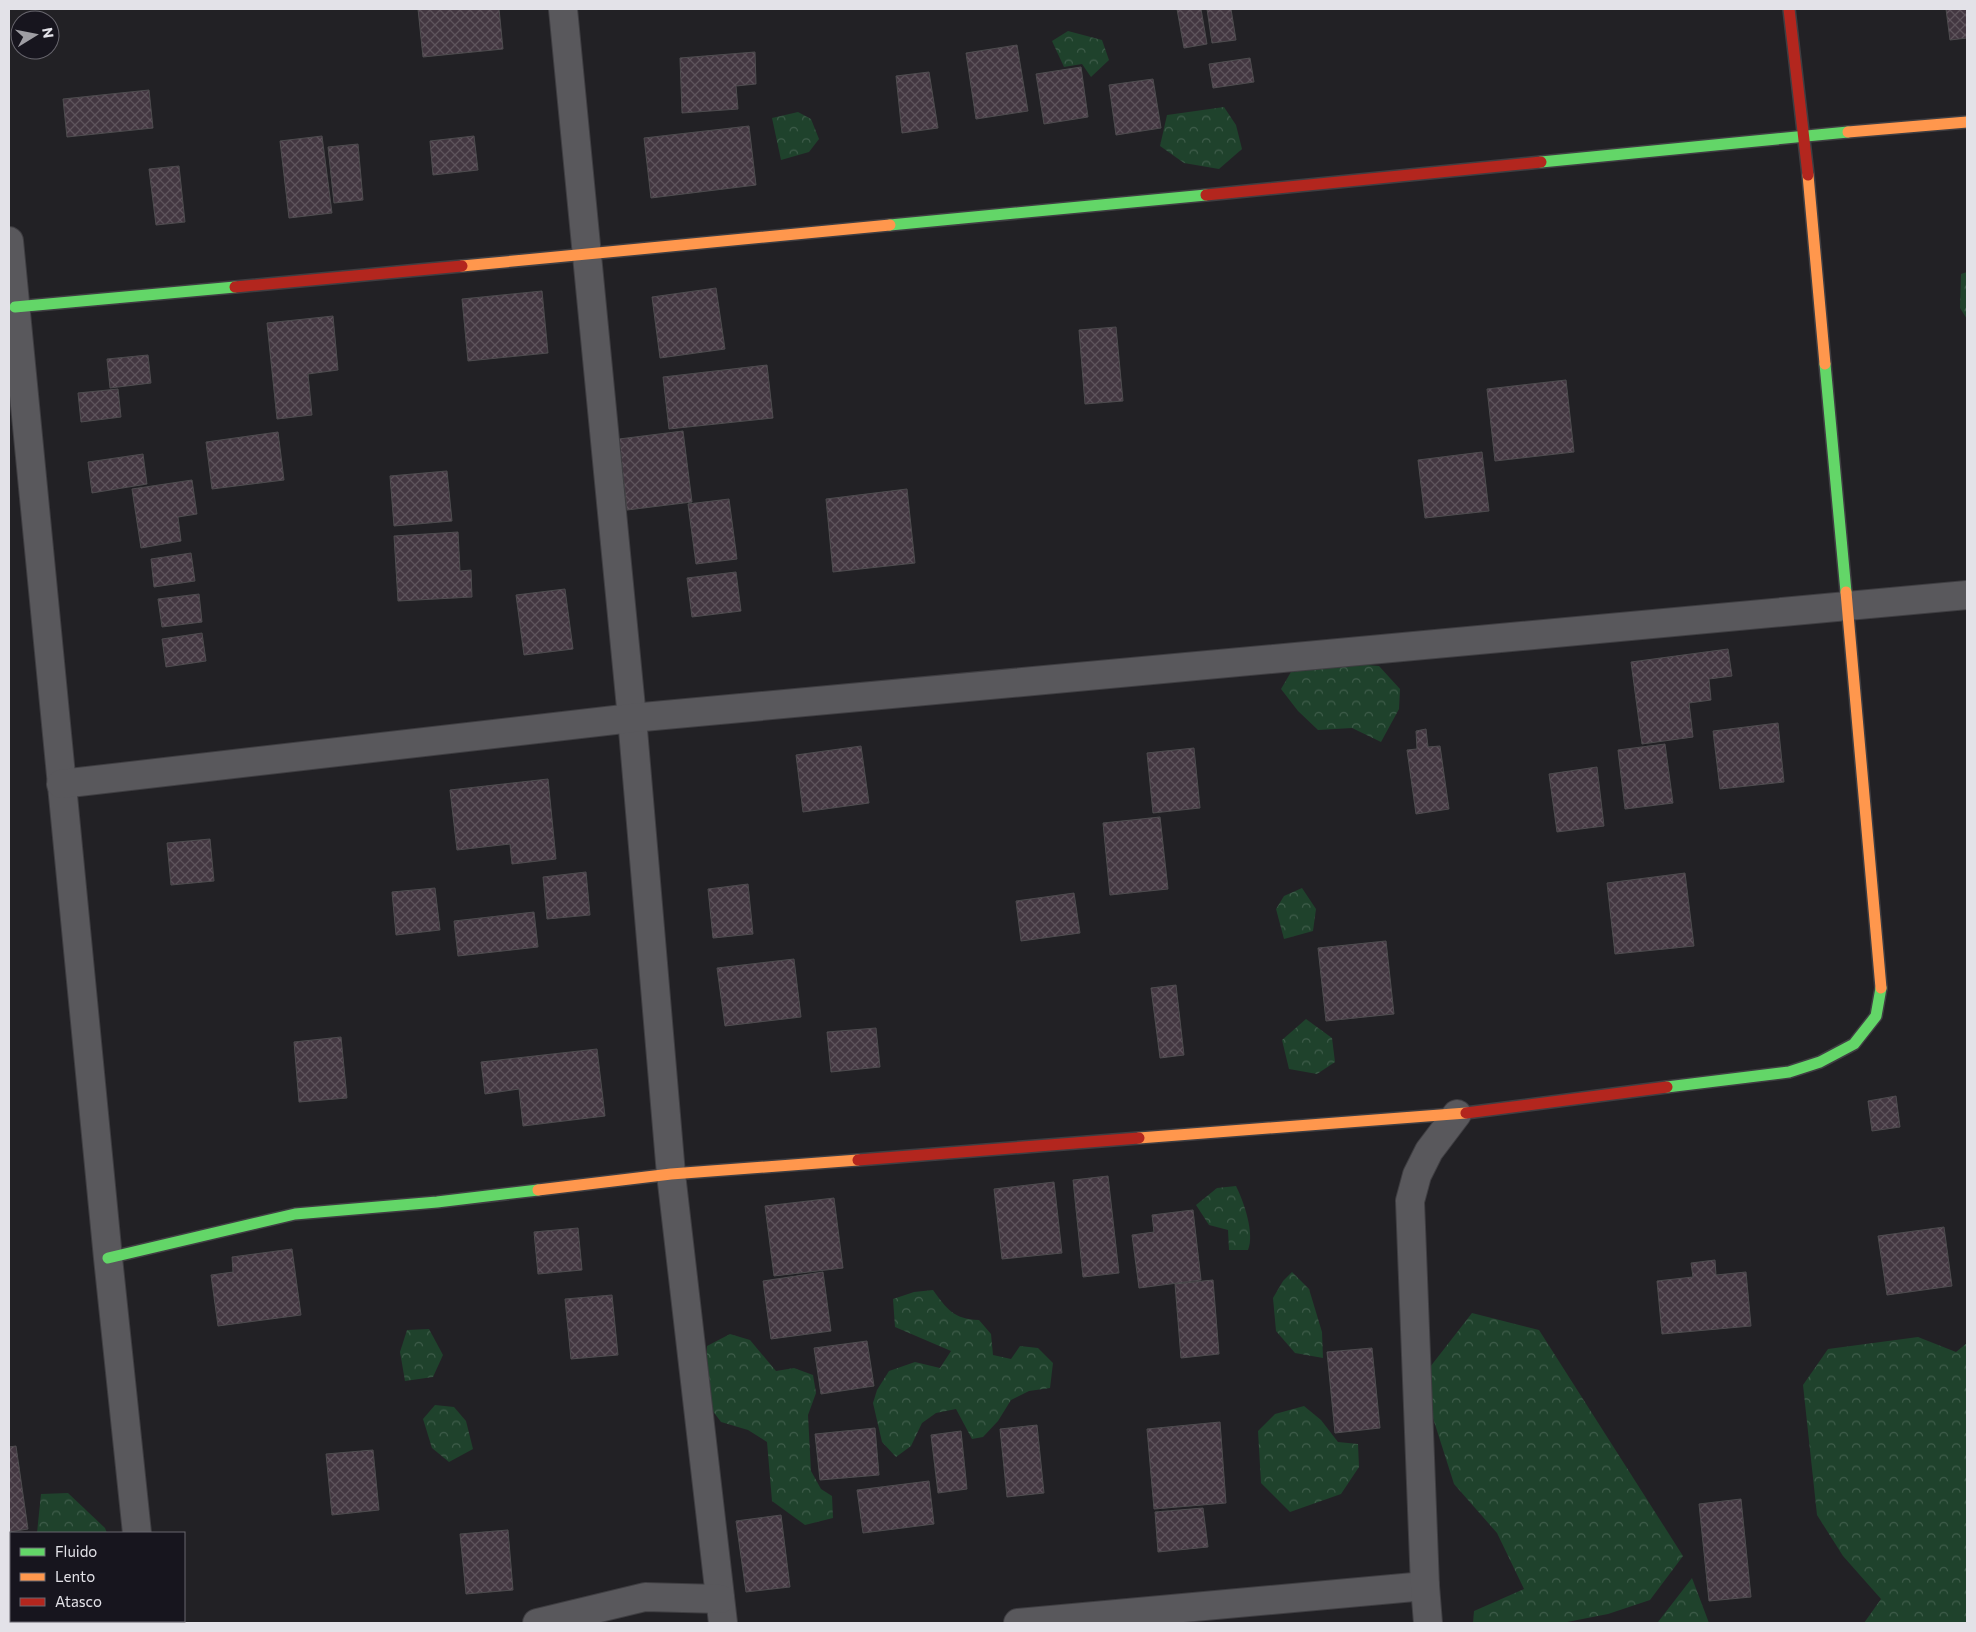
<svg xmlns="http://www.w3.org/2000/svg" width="1976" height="1632" font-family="Commissioner,sans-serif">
<defs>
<pattern id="forest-crowns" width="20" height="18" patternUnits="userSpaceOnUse" patternTransform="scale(1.25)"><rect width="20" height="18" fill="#1f422c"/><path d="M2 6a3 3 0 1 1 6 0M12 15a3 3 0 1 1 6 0" fill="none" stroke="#3f5d4b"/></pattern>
<pattern id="building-cross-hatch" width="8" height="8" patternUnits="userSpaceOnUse" patternTransform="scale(1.25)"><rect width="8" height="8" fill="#433741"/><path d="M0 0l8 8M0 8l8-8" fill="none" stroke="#5e545c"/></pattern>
</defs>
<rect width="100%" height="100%" fill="#222125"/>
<!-- forest -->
<g fill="url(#forest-crowns)">
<polygon points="1068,31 1102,40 1109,60 1091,77 1082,64 1064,67 1052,41"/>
<polygon points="1224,107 1236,125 1242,149 1219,169 1184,163 1160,146 1167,115"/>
<polygon points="798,112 811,119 819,139 809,152 781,160 772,118"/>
<polygon points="1967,272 1967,319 1960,308 1961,274"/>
<polygon points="1345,663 1379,666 1400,689 1399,709 1381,742 1352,728 1318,730 1298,711 1281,689 1295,665"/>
<polygon points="1302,888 1316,909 1313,931 1284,939 1276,909 1284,896"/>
<polygon points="1306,1019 1332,1038 1335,1062 1317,1074 1289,1069 1282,1040"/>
<path d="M1236 1186C1244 1202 1255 1234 1248 1250H1229L1228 1230 1209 1225 1196 1205 1217 1188Z"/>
<polygon points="1292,1272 1309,1289 1322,1332 1323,1358 1295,1353 1276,1331 1273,1298 1283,1281"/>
<path d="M933 1290C947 1309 953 1319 979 1320L991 1334 993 1355 1011 1359 1020 1346 1038 1348 1053 1363 1050 1388 1029 1391 1011 1400 998 1421 983 1437 972 1439 956 1409 936 1413 922 1423 911 1446 896 1457 882 1442 873 1403 877 1390 889 1371 915 1362 940 1368 951 1351 895 1327 893 1299 914 1292Z"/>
<polygon points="1472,1313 1539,1330 1683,1556 1650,1600 1608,1614 1562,1623 1473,1623 1474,1611 1524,1589 1497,1533 1454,1484 1432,1415 1430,1367"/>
<polygon points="429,1329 443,1355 433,1377 405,1381 400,1352 407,1330"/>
<polygon points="730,1334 750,1340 776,1371 794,1368 813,1375 816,1393 808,1415 811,1471 821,1489 832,1496 833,1518 805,1525 772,1501 767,1442 748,1430 721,1422 709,1406 706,1378 707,1346"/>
<polygon points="1918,1337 1956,1352 1967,1343 1967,1623 1864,1623 1881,1599 1843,1556 1817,1515 1803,1385 1828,1349"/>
<polygon points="435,1405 454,1407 466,1421 473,1449 449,1462 432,1448 423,1419"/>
<polygon points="1304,1406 1321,1420 1338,1442 1358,1444 1359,1467 1341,1494 1290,1512 1261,1483 1258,1431 1275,1414"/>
<polygon points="68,1493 105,1528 107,1533 37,1533 41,1494"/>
<polygon points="9,1540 11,1540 11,1621 106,1621 105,1623 9,1623"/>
<polygon points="1692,1578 1709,1623 1652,1623 1658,1622"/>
</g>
<!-- building -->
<g fill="url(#building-cross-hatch)" stroke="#4e4c4f">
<polygon points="418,9 499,9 503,49 423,57"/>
<polygon points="1177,9 1201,9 1207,44 1184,48"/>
<polygon points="1207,9 1231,9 1236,40 1212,43"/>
<polygon points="1946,9 1967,9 1967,38 1950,40"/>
<polygon points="1017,45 1028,111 976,119 966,53"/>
<polygon points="755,52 756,84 736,86 738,109 682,113 680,58"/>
<polygon points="1250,58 1254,82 1213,88 1209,64"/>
<polygon points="1081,67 1088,117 1044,124 1036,74"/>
<polygon points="929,72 938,128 902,133 896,76"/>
<polygon points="1153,79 1161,128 1116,135 1109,85"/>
<polygon points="149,90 153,128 67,137 63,99"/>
<polygon points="749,126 756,185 651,198 644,138"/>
<polygon points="322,136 332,213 289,218 280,141"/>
<polygon points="474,136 478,170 433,175 430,141"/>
<polygon points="358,144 363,200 334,203 328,147"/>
<polygon points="179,166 185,222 156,225 149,169"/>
<polygon points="716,288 725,349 660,358 652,297"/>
<polygon points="542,291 548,353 468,361 462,299"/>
<polygon points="333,316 338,370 308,374 312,415 277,419 267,323"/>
<polygon points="1116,327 1123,401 1085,404 1079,330"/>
<polygon points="148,355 151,383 110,388 107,359"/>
<polygon points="767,365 773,418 669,429 663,377"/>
<polygon points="1566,380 1574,452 1495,461 1487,389"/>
<polygon points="118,389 121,417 81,422 78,393"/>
<polygon points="683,431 692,502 627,510 619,439"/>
<polygon points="278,432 284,480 212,489 206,442"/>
<polygon points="1482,452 1489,511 1425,518 1418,460"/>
<polygon points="143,454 147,484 92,493 88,462"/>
<polygon points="447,471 452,521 394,526 390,476"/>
<polygon points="192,480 197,514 178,517 181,541 141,548 132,489"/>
<polygon points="907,489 915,563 833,572 826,499"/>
<polygon points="729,499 737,559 696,564 688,504"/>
<polygon points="458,532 460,571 471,570 472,597 398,601 394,536"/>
<polygon points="191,553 195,581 154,587 151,559"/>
<polygon points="736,572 741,611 692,617 687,578"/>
<polygon points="565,589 573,649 524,655 516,595"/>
<polygon points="199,594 202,622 162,627 158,599"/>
<polygon points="202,633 206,661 166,667 162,639"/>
<polygon points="1728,649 1732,676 1709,679 1711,700 1689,703 1693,737 1642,744 1631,662"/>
<polygon points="1778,723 1784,782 1720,789 1713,731"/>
<polygon points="1426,729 1428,747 1440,746 1449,809 1416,814 1407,750 1417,749 1416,731"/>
<polygon points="1665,744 1673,803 1625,809 1618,750"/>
<polygon points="861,746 869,803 803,812 796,755"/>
<polygon points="1194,748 1200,808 1153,813 1147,753"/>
<polygon points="1597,767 1604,826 1557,832 1549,774"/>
<polygon points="548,779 556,859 512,864 510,844 457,850 450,790"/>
<polygon points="1160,817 1168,889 1110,895 1103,823"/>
<polygon points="210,839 214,881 171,885 167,843"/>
<polygon points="586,872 590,915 547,919 543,877"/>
<polygon points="1685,873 1694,946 1615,954 1607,883"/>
<polygon points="748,884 753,934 713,938 708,889"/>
<polygon points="435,888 440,930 396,935 392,892"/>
<polygon points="1074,893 1080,933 1021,941 1016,901"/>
<polygon points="534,912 538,947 458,956 454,921"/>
<polygon points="1386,941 1394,1014 1326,1021 1318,948"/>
<polygon points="794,959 801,1017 725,1026 717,968"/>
<polygon points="1176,985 1184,1055 1160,1058 1151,988"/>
<polygon points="876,1028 880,1067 831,1072 827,1032"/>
<polygon points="341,1037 347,1098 299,1102 294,1042"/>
<polygon points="597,1049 605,1116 523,1126 519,1089 485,1094 481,1062"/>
<polygon points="1896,1096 1900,1127 1872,1131 1868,1101"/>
<polygon points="1108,1176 1119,1273 1083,1277 1073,1180"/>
<polygon points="1054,1182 1062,1253 1002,1259 994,1189"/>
<polygon points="834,1198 843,1268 774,1276 765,1206"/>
<polygon points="1193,1210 1201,1280 1139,1288 1132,1235 1154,1232 1152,1215"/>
<polygon points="1944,1227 1952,1286 1887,1295 1878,1236"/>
<polygon points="578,1228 582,1270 538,1274 534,1232"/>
<polygon points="292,1249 301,1315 218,1326 211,1275 233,1272 232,1257"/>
<polygon points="1715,1260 1716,1275 1746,1272 1751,1326 1662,1334 1657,1281 1693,1277 1691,1263"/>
<polygon points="823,1272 831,1331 771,1339 763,1281"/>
<polygon points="1213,1280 1219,1354 1181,1358 1175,1284"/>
<polygon points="612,1295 618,1355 571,1359 565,1299"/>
<polygon points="867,1341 874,1386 821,1394 814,1348"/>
<polygon points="1372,1348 1380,1428 1335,1433 1327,1352"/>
<polygon points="1220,1422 1226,1503 1154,1509 1147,1429"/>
<polygon points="1037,1425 1044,1493 1007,1497 1000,1429"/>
<polygon points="875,1428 879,1475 820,1480 815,1434"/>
<polygon points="961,1431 967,1489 938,1493 931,1435"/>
<polygon points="16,1446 28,1529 9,1532 9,1447"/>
<polygon points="373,1450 379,1510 332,1515 326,1454"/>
<polygon points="929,1481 934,1524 863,1533 857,1490"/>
<polygon points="1741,1499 1751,1597 1709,1601 1699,1504"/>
<polygon points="1203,1508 1208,1547 1158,1552 1155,1512"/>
<polygon points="781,1515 790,1587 746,1592 736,1521"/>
<polygon points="508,1530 513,1590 466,1594 460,1534"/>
</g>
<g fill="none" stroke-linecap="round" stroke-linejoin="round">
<defs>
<g id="street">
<polyline points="563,9 632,718 671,1174 723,1623"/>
<polyline points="9,241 108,1258 137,1533"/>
<polyline points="61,784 632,718 1967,595"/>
<polyline points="146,1621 146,1623"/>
<polyline points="537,1623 645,1597 720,1599"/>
<polyline points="1018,1623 1425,1586"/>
<polyline points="1428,1623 1425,1586 1410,1201 1417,1175 1429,1151 1457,1114"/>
</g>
<g id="fast">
<polyline points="1541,162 1848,132"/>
<polyline points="890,225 1206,195"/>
<polyline points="15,307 235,287"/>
<polyline points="1825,364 1846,592"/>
<polyline points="1667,1087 1789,1072 1820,1062 1854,1044 1876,1016 1881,988"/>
<polyline points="108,1258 295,1214 437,1202 538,1190"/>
</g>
<g id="slow">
<polyline points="1848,132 1967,122"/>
<polyline points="1808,175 1825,364"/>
<polyline points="462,266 890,225"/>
<polyline points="1846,592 1881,988"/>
<polyline points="1139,1138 1466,1113"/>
<polyline points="538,1190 671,1174 858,1160"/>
</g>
<g id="jam">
<polyline points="1789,9 1808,175"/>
<polyline points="1206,195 1541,162"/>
<polyline points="235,287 462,266"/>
<polyline points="1466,1113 1667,1087"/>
<polyline points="858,1160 1139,1138"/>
</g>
</defs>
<!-- street casing -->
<use href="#street" stroke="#3f3e42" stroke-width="30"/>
<!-- fast casing -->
<use href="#fast" stroke="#3f3e42" stroke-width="14"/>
<!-- slow casing -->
<use href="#slow" stroke="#3f3e42" stroke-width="14"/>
<!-- jam casing -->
<use href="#jam" stroke="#3f3e42" stroke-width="14"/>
<!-- street -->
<use href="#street" stroke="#59585c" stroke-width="28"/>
<!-- fast -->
<use href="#fast" stroke="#63d668" stroke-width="11"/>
<!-- slow -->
<use href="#slow" stroke="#ff974d" stroke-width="11"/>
<!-- jam -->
<use href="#jam" stroke="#b3261e" stroke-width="11"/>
</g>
<!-- border -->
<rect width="1976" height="1632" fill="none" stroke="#e3e2e8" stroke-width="20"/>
<!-- legend -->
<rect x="10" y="1532" width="175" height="90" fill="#17151e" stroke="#69676f"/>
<rect x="20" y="1548" width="25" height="8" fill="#63d668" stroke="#69676f"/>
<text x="55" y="1557" font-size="15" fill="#e3e2e8">Fluido</text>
<rect x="20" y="1573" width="25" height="8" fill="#ff974d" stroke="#69676f"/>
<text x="55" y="1582" font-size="15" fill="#e3e2e8">Lento</text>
<rect x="20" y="1598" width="25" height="8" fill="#b3261e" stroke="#69676f"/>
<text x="55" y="1607" font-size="15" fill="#e3e2e8">Atasco</text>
<!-- north arrow -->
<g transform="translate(35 35) rotate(80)"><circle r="24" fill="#17151e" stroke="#69676f"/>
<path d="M0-4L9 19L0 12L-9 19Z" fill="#9f9ea4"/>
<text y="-8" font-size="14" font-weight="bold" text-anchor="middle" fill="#e3e2e8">N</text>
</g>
</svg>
